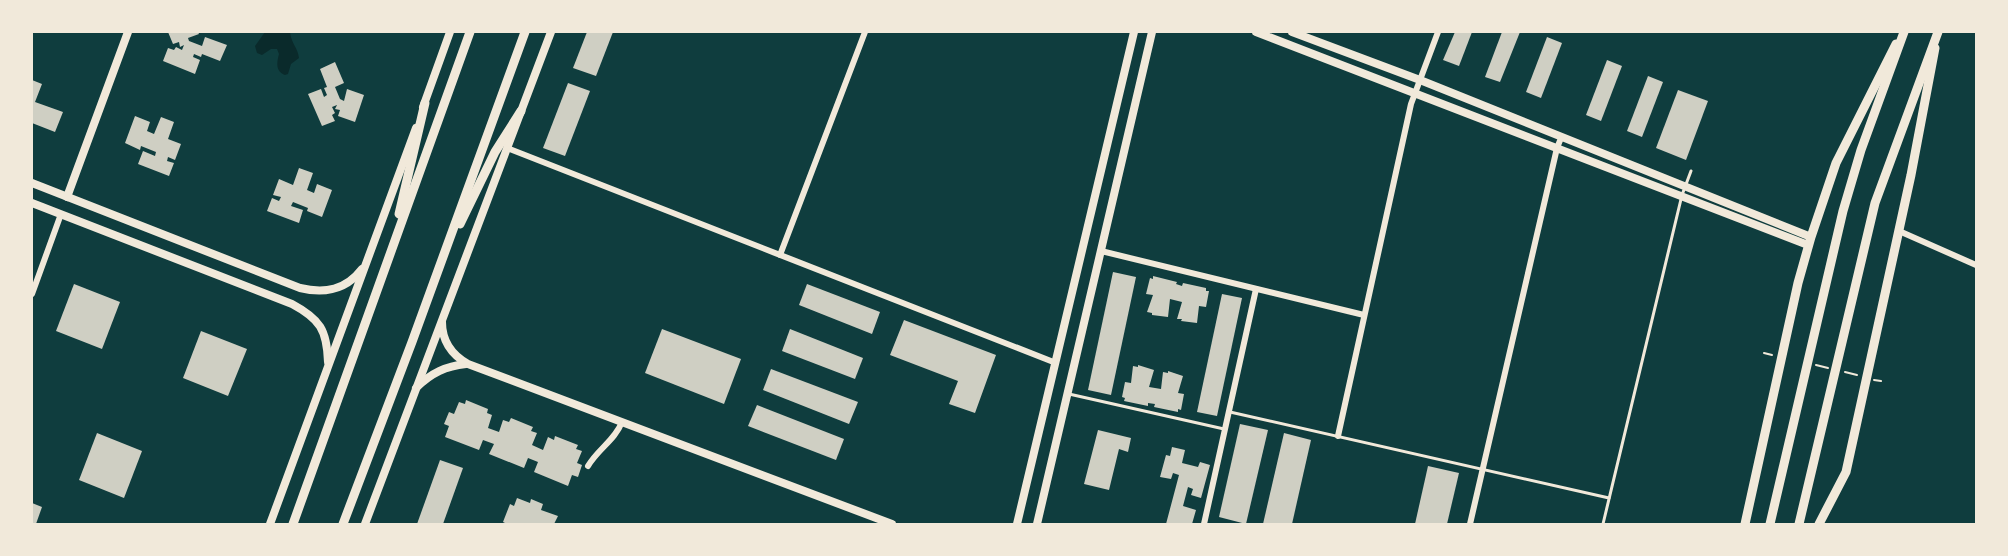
<svg xmlns="http://www.w3.org/2000/svg" width="2008" height="556" font-family="'Fira Sans',sans-serif">
<rect width="100%" height="100%" fill="#0f3d3e"/>
<!-- water -->
<path fill="#0a2a2b" d="M265 32H290C291 43 298 48 299 58L291 64 288 74 285 75C275 71 277 62 279 54L277 49H271L262 55 257 53 255 46Z"/>
<!-- building -->
<g fill="#cfcfc3">
<polygon points="168,32 198,32 199,34 188,38 189,41 202,46 205,37 227,45 220,61 202,54 201,57 194,54 193,57 200,60 195,74 163,61 168,48 174,50 176,47 182,50 184,45 180,47 179,42 173,44"/>
<polygon points="587,32 613,32 596,76 573,68"/>
<polygon points="1455,32 1472,32 1459,66 1443,60"/>
<polygon points="1502,32 1520,32 1500,82 1485,77"/>
<polygon points="1547,37 1562,43 1541,98 1526,92"/>
<polygon points="1607,60 1622,66 1601,121 1586,115"/>
<polygon points="335,62 344,83 335,87 340,99 344,101 347,89 364,95 355,122 338,116 340,110 335,109 337,105 332,107 335,113 332,115 335,121 322,126 308,94 321,89 324,97 327,95 324,88 327,87 320,69"/>
<polygon points="1648,76 1663,82 1642,137 1627,131"/>
<polygon points="32,80 42,84 35,102 63,112 55,132 32,123"/>
<polygon points="568,83 590,91 565,156 543,148"/>
<polygon points="1678,90 1708,101 1686,160 1656,148"/>
<polygon points="135,116 150,122 147,131 154,134 161,117 174,122 168,139 181,144 175,160 168,157 167,161 174,163 169,176 138,164 143,151 155,156 156,152 141,146 140,150 125,143"/>
<polygon points="299,168 313,173 307,190 314,193 317,184 332,190 322,217 307,211 308,208 293,202 291,206 303,210 299,223 267,211 272,198 279,201 281,197 273,195 279,179 293,185"/>
<polygon points="1113,272 1136,277 1111,395 1088,390"/>
<polygon points="1153,276 1177,282 1176,284 1182,286 1183,283 1206,288 1206,291 1209,291 1206,307 1199,306 1197,323 1181,321 1182,319 1177,319 1182,302 1170,299 1168,317 1152,315 1152,313 1147,312 1153,295 1146,294 1150,278 1153,279"/>
<polygon points="74,284 120,302 102,349 56,331"/>
<polygon points="807,284 880,312 872,334 799,305"/>
<polygon points="1222,294 1242,298 1217,416 1197,412"/>
<polygon points="904,320 996,355 975,413 949,404 958,381 890,355"/>
<polygon points="662,329 741,359 724,404 645,373"/>
<polygon points="790,329 863,358 855,379 782,351"/>
<polygon points="201,331 247,349 228,396 183,378"/>
<polygon points="1138,365 1154,370 1149,387 1161,389 1163,372 1168,373 1168,371 1183,376 1178,393 1184,394 1181,410 1178,409 1178,412 1154,407 1155,404 1148,403 1148,406 1124,401 1125,398 1122,397 1125,382 1131,383 1133,366 1138,367"/>
<polygon points="771,369 858,402 849,424 763,390"/>
<polygon points="466,400 488,409 487,413 492,415 488,428 499,432 503,420 509,422 511,418 533,427 531,431 537,433 532,445 543,450 548,437 554,440 555,436 578,445 576,449 582,451 577,463 582,465 578,477 572,475 568,486 534,472 538,462 528,458 524,468 489,454 494,444 483,440 479,450 445,437 449,426 444,424 449,412 454,414 459,402 465,404"/>
<polygon points="757,405 844,439 836,460 748,426"/>
<polygon points="1240,424 1268,430 1246,524 1219,517"/>
<polygon points="1098,430 1131,438 1128,452 1119,449 1109,490 1084,484"/>
<polygon points="97,433 142,451 124,498 79,480"/>
<polygon points="1284,433 1311,440 1292,524 1263,524"/>
<polygon points="1172,447 1185,450 1182,463 1198,467 1200,462 1210,465 1201,498 1191,495 1193,489 1188,487 1183,506 1196,510 1192,524 1166,524 1179,475 1173,473 1171,479 1160,477 1166,455 1170,456"/>
<polygon points="440,460 463,468 443,524 417,524"/>
<polygon points="1428,466 1459,473 1447,524 1415,524"/>
<polygon points="517,498 530,503 531,499 543,504 541,510 558,516 554,524 507,524 503,522 510,504 514,506"/>
<polygon points="32,503 42,507 36,524 32,524"/>
</g>
<g fill="none" stroke-linecap="round" stroke-linejoin="round">
<!-- path -->
<g stroke="#f1e9da" stroke-width="2">
<polyline points="1764,353 1772,355"/>
<polyline points="1816,365 1828,368"/>
<polyline points="1845,372 1857,375"/>
<polyline points="1874,380 1881,381"/>
</g>
<!-- service -->
<g stroke="#f1e9da" stroke-width="3">
<polyline points="1069,394 1224,429"/>
<polyline points="1230,412 1609,498"/>
<polyline points="1603,524 1682,195 1691,171"/>
</g>
<!-- minor -->
<g stroke="#f1e9da" stroke-width="6">
<polyline points="507,148 1056,363"/>
<polyline points="1899,231 1976,265"/>
<polyline points="1101,251 1364,315"/>
<polyline points="780,255 865,32"/>
<polyline points="32,294 61,214"/>
<polyline points="1338,436 1411,104 1438,32"/>
<path d="M588 466C598 449 615 440 622 422"/>
<polyline points="1204,524 1256,289"/>
<polyline points="1470,524 1557,148 1561,138"/>
</g>
<!-- tertiary -->
<g stroke="#f1e9da" stroke-width="8">
<polyline points="1256,32 1808,245"/>
<polyline points="1292,32 1420,80 1811,237"/>
<polyline points="67,197 128,32"/>
<path d="M442 322C442 341 452 355 468 364L892 524"/>
<path d="M416 388C431 373 446 366 466 364"/>
</g>
<!-- secondary -->
<g stroke="#f1e9da" stroke-width="8">
<polyline points="423,107 450,32"/>
<path d="M32 183 300 288C325 294 346 290 362 269"/>
<path d="M32 203 292 304C320 319 327 330 328 362"/>
<polyline points="270,524 416,128"/>
<polyline points="365,524 551,32"/>
<polyline points="1017,524 1134,32"/>
<polyline points="1037,524 1152,32"/>
</g>
<!-- primary -->
<g stroke="#f1e9da" stroke-width="9">
<polyline points="399,214 425,103"/>
<polyline points="460,224 495,152 521,111"/>
<polyline points="293,524 470,32"/>
<polyline points="343,524 412,342 525,32"/>
<polyline points="1745,524 1798,283 1811,237 1836,163 1896,44"/>
<polyline points="1819,524 1846,472 1911,175 1935,48"/>
</g>
<!-- trunk -->
<g stroke="#f1e9da" stroke-width="9">
<polyline points="1770,524 1843,211 1861,150 1904,32"/>
<polyline points="1799,524 1875,203 1938,32"/>
</g>
</g>
<!-- border -->
<rect width="2008" height="556" fill="none" stroke="#f1e9da" stroke-width="66"/>
</svg>
